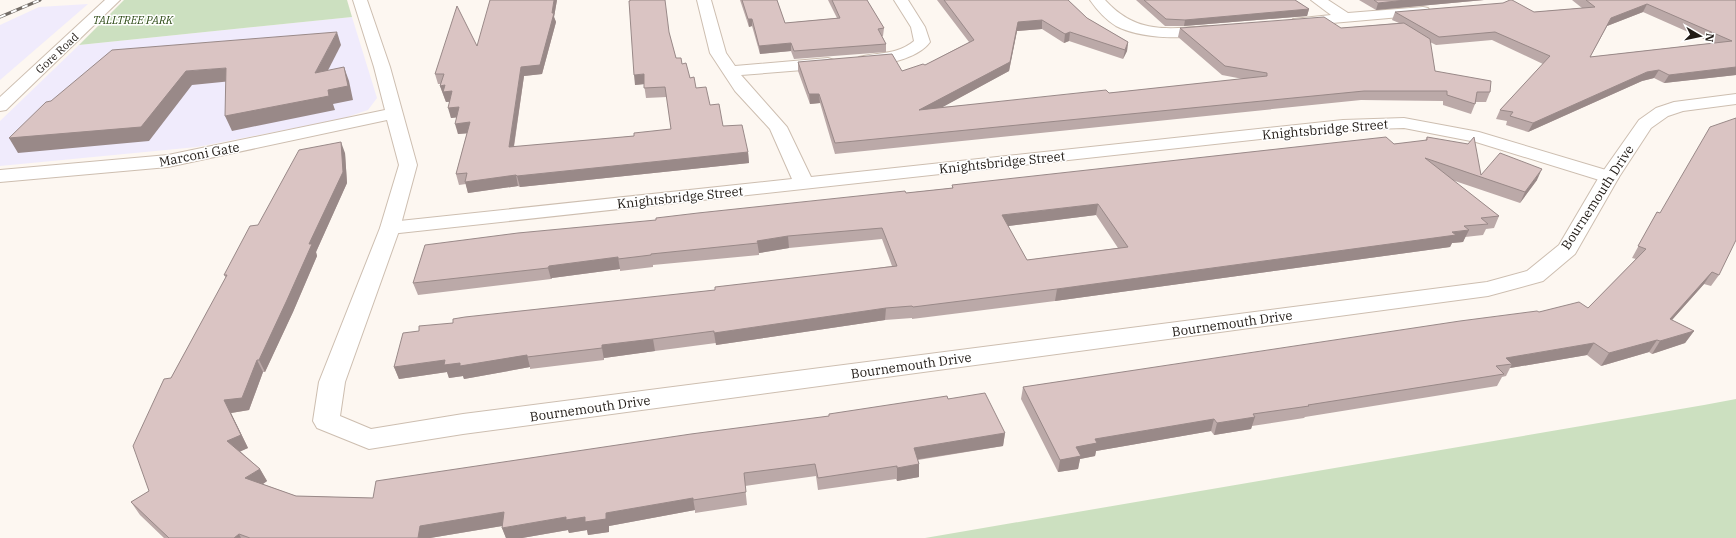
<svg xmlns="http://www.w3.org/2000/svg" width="1736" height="538" font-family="'IBM Plex Serif',serif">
<rect width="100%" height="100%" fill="#fdf7f1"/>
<!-- industrial -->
<g fill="#f0ebfc">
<polygon points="88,4 0,80 0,25 39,7"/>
<polygon points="352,17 377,98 368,110 341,119 197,147 0,166 0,121 79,45"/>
</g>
<!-- green -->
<g fill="#cce0c0">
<polygon points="124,0 347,0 352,17 79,45"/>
<polygon points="1736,399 1736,538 925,538 1704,405"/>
</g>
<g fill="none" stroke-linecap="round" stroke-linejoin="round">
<defs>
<g id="street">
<polygon points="697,0 711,0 726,53 735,66 828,58 834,60 836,63 834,66 828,68 741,75 787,127 811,177 1343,120 1404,118 1479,132 1616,173 1619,177 1616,181 1609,183 1476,142 1404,128 1343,130 390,234 383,232 380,228 383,224 390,222 792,179 770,129 735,91 710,53"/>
<path d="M894 0H908L925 27 930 42C918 59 879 68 859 63L857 60 859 57C879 52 897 55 914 41L911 27Z"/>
<path d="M1090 0H1105C1136 34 1166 29 1208 26L1213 27 1215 30 1213 33C1187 40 1141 39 1116 26 1106 20 1097 10 1090 0Z"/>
<polygon points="1311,0 1328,0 1348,13 1423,7 1428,8 1430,11 1428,14 1423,15 1298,26 1293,25 1291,22 1293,19 1331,15"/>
</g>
<g id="secondary">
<polygon points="105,0 120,0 6,110 0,111 0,97"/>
<polygon points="353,0 367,0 390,67 417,165 400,228 345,382 340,416 371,429 463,414 1487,282 1527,271 1559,245 1599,177 1639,120 1656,108 1674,102 1736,94 1736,104 1683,111 1668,116 1651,128 1619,177 1575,254 1543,281 1488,296 463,434 369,449 317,428 313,421 319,382 380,228 399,165 387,120 168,167 0,182 0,170 168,155 385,110 374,67"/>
</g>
</defs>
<!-- street casing -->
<use href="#street" stroke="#cdbeb0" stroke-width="2"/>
<!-- secondary casing -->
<use href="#secondary" stroke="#cdbeb0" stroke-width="2"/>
<!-- street -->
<use href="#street" fill="#fff" fill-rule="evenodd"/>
<!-- secondary -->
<use href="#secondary" fill="#fff" fill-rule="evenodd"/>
<defs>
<polyline id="rail" points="0,17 40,0"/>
</defs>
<!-- rail casing -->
<use href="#rail" stroke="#726c66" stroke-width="3"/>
<!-- rail -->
<use href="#rail" stroke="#fff" stroke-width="2" stroke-dasharray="6" stroke-linecap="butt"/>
</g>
<!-- wall -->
<g fill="#bba9a8" fill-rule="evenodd">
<polygon points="557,0 554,17 556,22 542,74 524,76 514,147 634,136 671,129 667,97 646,98 644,84 635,85 669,33 676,58 682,64 696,88 710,105 723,126 748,152 749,163 520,187 518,186 468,193 466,184 459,185 456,174 467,133 458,134 456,117 451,118 449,102 446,102 440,86 441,84 438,84 435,74 477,46"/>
<polygon points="740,0 777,0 785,23 837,18 828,0 867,0 884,28 883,36 882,36 886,44 886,52 794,59 791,51 760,54 752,26 749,27"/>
<path d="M937 0H1068L1087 18 1128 42 1127 51 1123 59 1069 41 1064 43 1042 29 1017 31 1009 71 942 107 1109 93 1243 79 1222 75 1178 37 1180 28H1341L1399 23 1392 20 1395 12H1534L1582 8 1572 0H1736V75L1664 83 1654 78 1642 81 1528 132 1506 125 1507 121 1496 119 1500 110 1543 64 1492 40 1436 45 1430 42 1435 71 1490 92 1486 102H1476L1475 104 1471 114 1443 105V101L1361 100 835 154 820 103 810 104 798 71V62L902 71 925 65 969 42ZM1643 12 1713 43 1590 57 1607 26Z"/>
<polygon points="1136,0 1295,0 1309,9 1307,16 1184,26 1165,26"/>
<polygon points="1359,0 1484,0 1376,10"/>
<path d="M1427 137 1481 175 1537 180 1520 203 1452 180 1499 216 1494 228 1486 229 1483 235 1465 237 1463 242 1452 243 1450 247 1055 301 912 319V318L885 320 716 345V343L655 351 604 358V360L530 369V367L464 379 463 376 449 378 447 372 399 379 394 367 419 331 453 323 715 290 892 266 882 239 789 248 759 253V255L653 265V267L620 271V269L552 278 551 279 418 295 413 283 656 220 952 188V185L1425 141ZM1096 215 1118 248 1027 260 1008 226Z"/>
<polygon points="345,153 347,183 316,252 317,256 293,312 265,372 263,372 249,410 231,413 248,448 240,451 260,469 267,481 263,484 296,496 373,498 829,416 948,399 1005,433 1003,446 918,460 919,464 919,477 897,481 896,479 818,490 816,476 745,486 747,505 695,513 695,510 609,526 609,532 588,535 587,530 569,533 568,530 522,538 506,538 502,528 502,526 430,538 164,538 140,515 131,502 149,491 171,378 226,278 224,275 258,225"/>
<polygon points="1657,212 1719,275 1711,286 1704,284 1672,320 1694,331 1685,343 1652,354 1649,352 1601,366 1587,355 1510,368 1506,376 1502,377 1497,386 1305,417 1304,418 1252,426 1251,429 1214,435 1211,431 1096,451 1095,456 1080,459 1078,469 1058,472 1021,399 1023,387 1539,312 1588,308 1636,259 1632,258"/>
</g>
<!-- shaded-wall -->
<g fill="#998988">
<polygon points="554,0 557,0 554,17 556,22 542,74 524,76 512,158 509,147 521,67 552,13"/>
<polygon points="1406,0 1484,0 1376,10 1378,3"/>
<polygon points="1647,4 1643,12 1607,26 1586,65 1611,18"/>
<polygon points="1309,9 1307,16 1184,26 1185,20"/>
<polygon points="748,19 752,19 752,26 749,27"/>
<polygon points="1042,20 1042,29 1017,31 1009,71 919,120 919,110 1018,22"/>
<polygon points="337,32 341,45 320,86 315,73"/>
<polygon points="1070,32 1069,41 1064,43 1065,34"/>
<polygon points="1128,42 1127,51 1123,59 1125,50"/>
<polygon points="791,43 791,51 760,54 759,46"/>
<polygon points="344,67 349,81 353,100 333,104 335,110 232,131 225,116 328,90"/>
<polygon points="1736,67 1736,75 1664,83 1669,75"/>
<polygon points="226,68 232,81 192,85 149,141 18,153 9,138 186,71"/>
<polygon points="1659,70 1654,78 1642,81 1528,132 1533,123 1647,72"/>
<polygon points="644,74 645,84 635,85 634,75"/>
<polygon points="445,85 452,91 455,101 446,102 440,86"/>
<polygon points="809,94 819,94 820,103 810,104"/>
<polygon points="459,107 462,117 451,118 448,108"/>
<polygon points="470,122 472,133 458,134 455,124"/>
<polygon points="341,142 345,153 347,183 316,252 317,256 293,312 265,372 259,360 309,244"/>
<polygon points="748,152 749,163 520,187 517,176"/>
<polygon points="1542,169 1537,180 1520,203 1525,192"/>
<polygon points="516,175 518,186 468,193 465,182"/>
<polygon points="1098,204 1096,215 1001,227 1002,215"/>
<polygon points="1469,230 1463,242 1452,243 1450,247 1055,301 1057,289"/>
<polygon points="788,236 789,248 759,253 757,241"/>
<polygon points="618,257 620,269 552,278 551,279 548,268 549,266"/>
<polygon points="1712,272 1704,284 1662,331 1670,319"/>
<polygon points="886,308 885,320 716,345 714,333"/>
<polygon points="1694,331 1685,343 1652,354 1660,341"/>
<polygon points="653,339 655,351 604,358 604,360 602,348 602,345"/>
<polygon points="1657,340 1649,352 1601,366 1609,353"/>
<polygon points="1594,343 1587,355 1510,368 1512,364 1506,358"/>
<polygon points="527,355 530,367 464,379 463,376 449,378 447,372 399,379 394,367 445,360"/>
<polygon points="257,360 263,372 249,410 231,413 248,448 235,454 227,441 224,400"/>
<polygon points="1255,417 1251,429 1214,435 1217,423"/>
<polygon points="1214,419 1211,431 1096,451 1095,456 1080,459 1078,469 1058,472 1060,460 1076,447 1095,439"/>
<polygon points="1005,433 1003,446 913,460 914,448"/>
<polygon points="919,464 919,477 897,481 897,468"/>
<polygon points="260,469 267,481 253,491 245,478"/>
<polygon points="693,498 695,510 609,526 609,532 588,535 587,530 569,533 568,530 522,538 506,538 502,528 566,517 606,513"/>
<polygon points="504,512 508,525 430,538 418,538 420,526"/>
<polygon points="239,534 241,538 234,538"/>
</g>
<!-- building -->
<g fill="#dac4c3" stroke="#998988" fill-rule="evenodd">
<polygon points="490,0 554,0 552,13 554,13 540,65 521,67 509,147 634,136 634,133 671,129 665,87 644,88 644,74 634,75 629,1 630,1 630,0 665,0 669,32 676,58 681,58 682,64 686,63 690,78 694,77 696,88 706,87 710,105 719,104 723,126 742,125 748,152 517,176 516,175 465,182 467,173 456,174 470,122 455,124 459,107 448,108 452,91 443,92 445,85 440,86 444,74 435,74 457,6 477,46"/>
<polygon points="742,0 777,0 785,23 840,18 832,0 867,0 884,28 878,29 886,44 794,51 791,43 759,46 752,19 748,19"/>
<polygon points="944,0 1068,0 1087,18 1128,42 1125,50 1070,32 1065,34 1042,20 1018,22 1010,62 919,110 1106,90 1109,93 1267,76 1267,73 1225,66 1180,28 1324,17 1341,28 1404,23 1430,39 1435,71 1491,81 1490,92 1477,92 1475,104 1447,95 1447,91 1364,91 835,143 819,94 809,94 798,62 892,54 902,71 923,64 925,65 974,40"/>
<polygon points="1144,0 1295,0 1309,9 1185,20 1166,19"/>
<polygon points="1374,0 1406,0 1378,3"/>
<path d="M1510 0H1512L1534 12 1595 7 1586 0H1736V67L1669 75 1659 70 1647 72 1533 123 1510 116 1513 112 1500 110 1550 56 1495 32 1439 37 1395 12 1503 3ZM1647 4 1732 41 1590 57 1611 18Z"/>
<polygon points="337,32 315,73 344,67 348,86 328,90 329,96 225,116 226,68 186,71 141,127 9,138 46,102 51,101 112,50"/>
<polygon points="1736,118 1736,240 1719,275 1712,272 1670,319 1694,331 1660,341 1657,340 1609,353 1594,343 1506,358 1512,364 1496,366 1504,374 1308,405 1309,406 1253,414 1255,417 1217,423 1214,419 1095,439 1097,443 1076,447 1081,456 1060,460 1023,387 1460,321 1537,311 1539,312 1579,302 1588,308 1646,249 1638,246 1657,212 1660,213 1710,127"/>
<path d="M1386 137 1394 144 1427 140V137L1468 144 1474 137 1481 175 1500 153 1542 169 1525 192 1425 158 1499 216 1481 218 1488 224 1464 226 1469 230 1452 232 1456 235 1057 289 913 307 912 306 886 308 714 333V331L653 339 602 345V348L527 357V355L460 366V363L444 365 445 360 394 367 403 333 419 331V326L453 323V319L465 317 715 290V287L897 266 882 228 788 236 757 241 758 243 651 254V255L618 259V257L549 266 548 268 413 283 425 245 518 233 656 220V218L698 213 905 191 906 193 953 188 952 185ZM1098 204 1128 247 1027 260 1002 215Z"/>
<polygon points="341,142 343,172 309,244 312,244 287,300 259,360 257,360 242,398 224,400 241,435 227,441 260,469 245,478 296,496 373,498 376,481 691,434 829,416 829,414 947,396 948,399 985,393 1005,433 914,448 919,464 897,468 897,466 818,478 815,464 744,473 746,492 693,500 693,498 606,513 606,519 585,522 585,517 566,520 566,517 502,528 504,512 420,526 418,538 250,538 239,534 234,538 169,538 131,502 149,491 133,446 164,379 171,378 227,275 224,275 250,226 258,225 299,150"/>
</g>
<g text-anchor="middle" stroke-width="3" stroke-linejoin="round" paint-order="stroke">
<!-- far-park labels -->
<g font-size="11" font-style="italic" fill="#2a4813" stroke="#fff">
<text x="133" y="24">TALLTREE PARK</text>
</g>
<!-- far-street labels -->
<g font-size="11" fill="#201a15" stroke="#fff">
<text transform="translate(57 53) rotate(-43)" y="4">Gore Road</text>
</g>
<!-- street labels -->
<g font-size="13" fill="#201a15" stroke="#fff">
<text transform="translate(1325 129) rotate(-5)" y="5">Knightsbridge Street</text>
<text transform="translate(199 154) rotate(-11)" y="5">Marconi Gate</text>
<text transform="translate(1002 162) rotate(-6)" y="5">Knightsbridge Street</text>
<text transform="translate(680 197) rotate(-6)" y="5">Knightsbridge Street</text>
<text transform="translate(1597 197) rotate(-57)" y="5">Bournemouth Drive</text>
<text transform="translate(1232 323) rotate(-8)" y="5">Bournemouth Drive</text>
<text transform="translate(911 365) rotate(-8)" y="5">Bournemouth Drive</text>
<text transform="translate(590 408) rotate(-8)" y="5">Bournemouth Drive</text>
</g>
</g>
<!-- north arrow -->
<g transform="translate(1700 36) rotate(99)" stroke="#ffffff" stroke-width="3" paint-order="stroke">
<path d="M0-3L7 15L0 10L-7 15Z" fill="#201a15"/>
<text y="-6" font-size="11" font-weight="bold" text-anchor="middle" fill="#201a15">N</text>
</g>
</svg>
